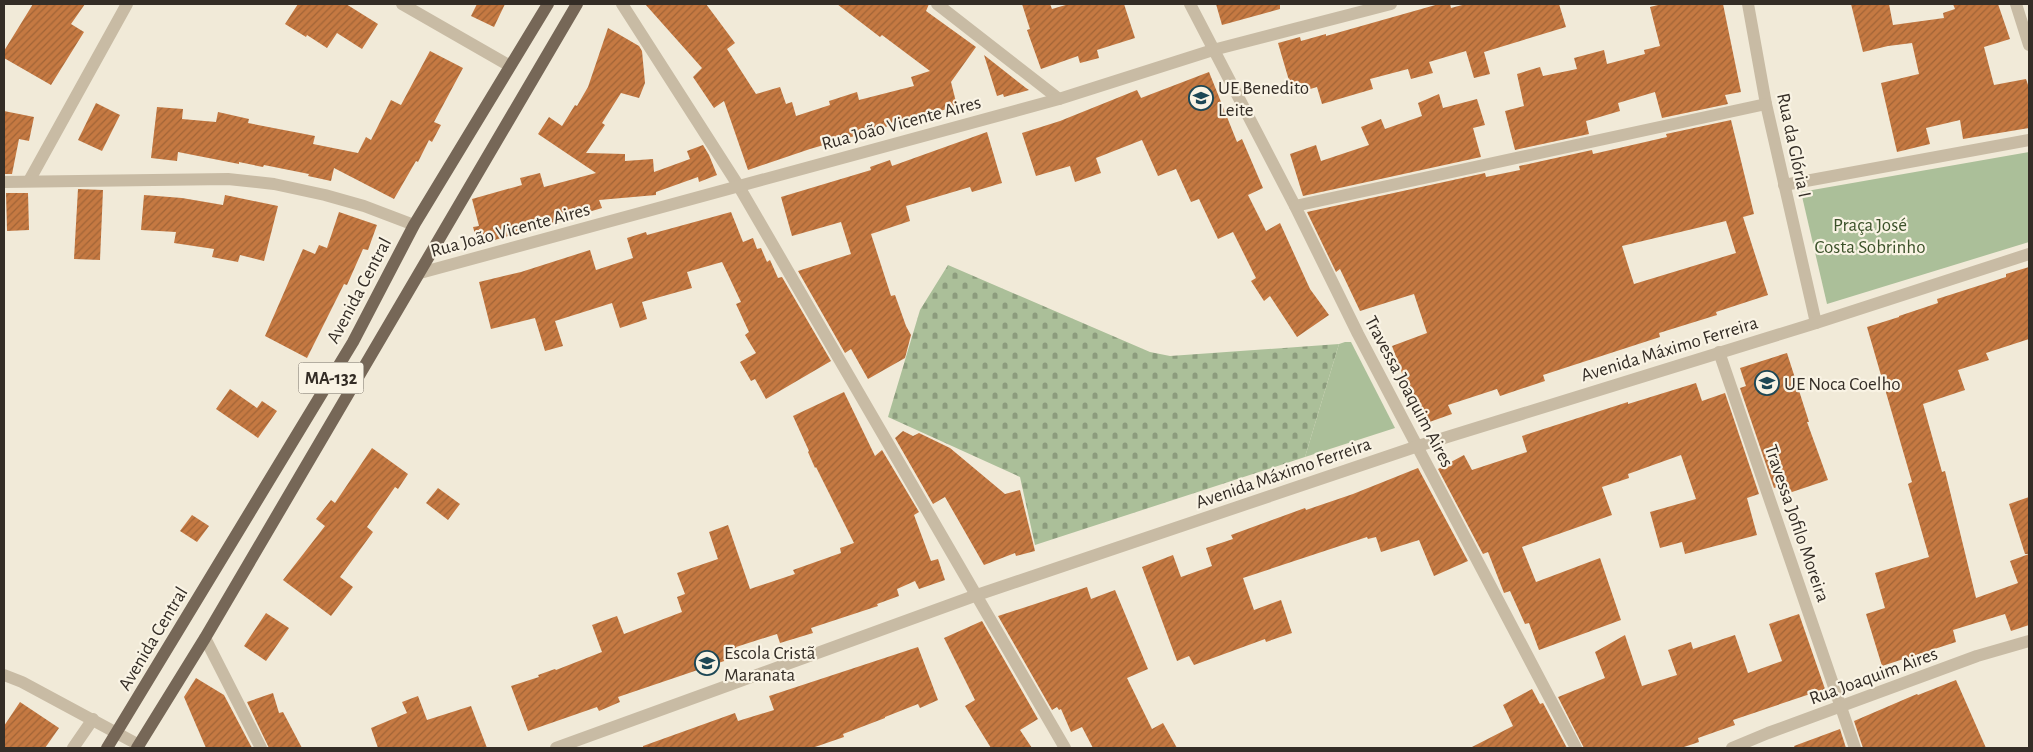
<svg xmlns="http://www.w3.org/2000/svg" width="2033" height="752" font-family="'Alegreya Sans',sans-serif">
<defs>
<pattern id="cemetery-stones" width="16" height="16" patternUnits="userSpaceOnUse" patternTransform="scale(1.25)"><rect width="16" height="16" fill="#abbf99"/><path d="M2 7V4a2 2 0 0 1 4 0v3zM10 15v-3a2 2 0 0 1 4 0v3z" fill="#8c9c7d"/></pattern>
<pattern id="building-hatch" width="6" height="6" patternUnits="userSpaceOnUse" patternTransform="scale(1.25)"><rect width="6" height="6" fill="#c57942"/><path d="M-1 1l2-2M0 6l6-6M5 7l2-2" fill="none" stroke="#a16437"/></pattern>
</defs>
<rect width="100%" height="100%" fill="#f1ead8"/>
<!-- cemetery -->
<polygon fill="url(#cemetery-stones)" points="948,265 1150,352 1170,356 1339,344 1305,457 1035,545 1020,477 888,417 920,310"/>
<!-- green -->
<g fill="#abbf99">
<polygon points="2029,152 2029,242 1827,304 1801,192"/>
<polygon points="1345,342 1351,342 1395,428 1305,457 1339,344"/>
</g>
<!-- building -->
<g fill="url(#building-hatch)" fill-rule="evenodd">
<polygon points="33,4 85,4 71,24 84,32 51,85 4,58 4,51"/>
<polygon points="298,4 346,4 378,24 362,49 337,33 327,48 307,35 306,37 285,24"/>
<polygon points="477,4 505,4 494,27 471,16"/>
<polygon points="645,4 706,4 735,43 727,49 756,94 780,87 786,104 792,102 796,116 830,105 829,101 857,92 859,100 914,86 911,77 930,71 882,35 880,37 837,4 929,4 926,11 976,47 951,82 957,106 810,149 748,170 724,101 714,108 693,77 702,68"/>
<polygon points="1022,4 1050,4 1052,9 1069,4 1124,4 1135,38 1097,50 1099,58 1080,63 1078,56 1041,69 1027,30 1030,29"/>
<polygon points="1216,4 1280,4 1280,9 1222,25"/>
<polygon points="1439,4 1450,4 1451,8 1466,4 1559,4 1566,27 1484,52 1490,74 1474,78 1466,51 1429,62 1433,73 1411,79 1408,69 1370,79 1373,89 1322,104 1317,87 1293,94 1278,43 1300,37 1301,41 1326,34 1326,36"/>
<polygon points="1662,4 1723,4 1741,92 1725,95 1728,104 1662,118 1655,92 1618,103 1620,111 1586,121 1589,134 1515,150 1505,111 1524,106 1517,74 1540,67 1543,76 1577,69 1574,58 1604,50 1607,64 1645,54 1644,50 1660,46 1650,7"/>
<polygon points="1851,4 1889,4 1893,25 1944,18 1943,13 1955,9 1953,4 1998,4 2010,39 1984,47 1994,85 2026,79 2029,88 2029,128 1963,139 1960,120 1926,128 1930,144 1897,152 1881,83 1919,74 1912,43 1888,46 1863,52"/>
<polygon points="608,28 639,46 642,51 645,83 639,98 621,93 602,123 605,125 586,153 625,154 625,161 653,159 654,172 690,159 687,151 703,145 709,155 717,175 699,182 698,177 656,192 656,195 599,200 602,208 478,245 473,227 479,226 472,199 522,185 520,178 540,173 544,187 596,173 538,134 549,117 562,126 575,105 577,106 588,87"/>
<polygon points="430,51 463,68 434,122 441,125 432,142 429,140 418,162 416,161 394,199 334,168 331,181 308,176 309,174 264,165 263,167 239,162 239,164 178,152 177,161 151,158 157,107 183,109 182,119 216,122 218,112 249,119 248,123 315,136 313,144 358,153 366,137 371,140 391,100 401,105"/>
<polygon points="984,55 1026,88 1029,90 1004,97 1003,94 997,96"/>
<polygon points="1209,72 1237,142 1242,139 1263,188 1248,195 1266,231 1280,223 1310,289 1329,315 1297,337 1270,296 1264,301 1251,281 1256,278 1233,232 1218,239 1199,199 1191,202 1176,169 1158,176 1142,140 1096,158 1101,173 1075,182 1070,166 1036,176 1022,133 1060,121 1137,90 1141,98"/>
<polygon points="1439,94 1443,108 1477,99 1485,125 1473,128 1481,157 1303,196 1290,154 1316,145 1321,161 1369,145 1361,127 1381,119 1385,129 1422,116 1418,103"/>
<polygon points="96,103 120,115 102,151 78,140"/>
<polygon points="4,111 34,117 29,141 19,139 12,174 4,174"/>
<path d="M1731 120 1754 214 1743 217 1768 295 1716 312 1717 315 1659 333 1660 337 1543 375 1545 381 1500 396 1497 389 1448 405 1452 414 1421 425 1392 346 1427 333 1414 294 1360 311 1340 269 1336 272 1307 212 1485 173 1486 177 1520 170 1519 166 1592 150 1593 154 1667 137 1666 134ZM1726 221 1736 253 1634 284 1622 246Z"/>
<polygon points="987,132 1002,183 972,192 970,187 906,206 910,221 871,234 891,296 895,295 906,326 911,335 905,358 868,379 851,349 845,353 798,271 851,254 841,222 792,236 781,197 871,170 870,167 890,160 892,166"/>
<polygon points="78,189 103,190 100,260 74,259"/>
<polygon points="6,193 28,193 29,230 7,231"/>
<polygon points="144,195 182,198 223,205 225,195 278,206 264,261 240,255 238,262 212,257 214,249 174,243 176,232 141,230"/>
<polygon points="339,212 377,225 368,250 363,249 347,285 344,284 307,358 265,336 303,249 315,254 319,245 327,248"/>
<polygon points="731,212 743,242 753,238 757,249 761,248 767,262 770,260 778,278 782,277 831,361 766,399 755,379 751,381 740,362 756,353 745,335 749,332 736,304 741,302 722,262 687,272 692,288 642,302 647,319 620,328 612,303 555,321 563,346 545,351 535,318 491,329 479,282 521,272 590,250 596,270 633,258 627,238 646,232 647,235"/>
<polygon points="2029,267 2029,339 1986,353 1989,360 1958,370 1965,390 1923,404 1942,472 1945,471 1976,598 2018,583 2010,561 2029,554 2029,625 2011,631 2005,614 1953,630 1956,642 1882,666 1866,614 1885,608 1875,573 1929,557 1908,484 1912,482 1867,327 1899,317 1899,316 1938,303 1937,299 2006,277 2006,274"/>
<polygon points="1787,353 1809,422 1807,422 1828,480 1780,496 1777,487 1774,488 1740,388 1746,386 1740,368"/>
<polygon points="1696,383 1702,401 1725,393 1759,494 1747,498 1757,535 1685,554 1682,542 1660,548 1650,512 1696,499 1681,455 1628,474 1629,478 1602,487 1612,515 1522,547 1536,582 1600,558 1621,620 1539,650 1529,623 1525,624 1510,591 1504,593 1488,552 1483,554 1438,469 1464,455 1472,470 1527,452 1522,436 1628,402 1628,404"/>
<polygon points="230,389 257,408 262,401 277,411 258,438 216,409"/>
<polygon points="844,392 875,456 882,450 919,512 914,515 931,561 938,559 945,580 919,589 915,581 897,589 899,596 877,604 878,606 811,628 813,633 780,643 777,634 736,647 739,656 618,697 620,702 599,711 597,707 528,731 511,686 539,677 538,675 555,669 556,670 602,652 592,625 617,616 624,634 682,612 677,597 685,594 677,573 718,559 709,532 728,525 750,589 795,574 793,570 841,553 840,548 854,543 816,467 815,468 808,452 809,451 793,416"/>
<polygon points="903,431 913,436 919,433 950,448 1005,494 1020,490 1035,551 1016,556 1015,553 984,565 945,497 933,504 895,438"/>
<polygon points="372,448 408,474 398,489 395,487 367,527 373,532 340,577 353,587 331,616 283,580 325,526 316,519 331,500 335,503"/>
<polygon points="1418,468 1468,561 1434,576 1419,540 1381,552 1376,537 1368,539 1367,537 1243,578 1254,610 1281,600 1292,633 1266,642 1265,639 1194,665 1189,656 1177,661 1142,567 1173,555 1181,577 1212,566 1206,548 1233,539 1231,535 1305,508 1306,510 1353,494"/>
<polygon points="438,488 460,504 448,520 426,503"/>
<polygon points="2029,497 2029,554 2025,554 2009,504"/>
<polygon points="192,515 209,526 197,542 180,531"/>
<polygon points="1087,587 1091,599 1115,590 1148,669 1127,678 1152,729 1163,723 1177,748 1093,748 1082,727 1071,732 1061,709 1059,710 1057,707 1052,710 998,616"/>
<polygon points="266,613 289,628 266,661 244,646"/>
<polygon points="1799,614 1825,689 1733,720 1735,725 1698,738 1699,742 1681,748 1584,748 1558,697 1605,678 1595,652 1625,635 1642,686 1677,675 1668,650 1691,642 1693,649 1735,635 1748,673 1782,661 1769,624"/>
<polygon points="982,621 1038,719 1020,730 1032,748 991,748 965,706 975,700 944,638"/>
<polygon points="918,647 938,700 920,708 918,704 885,717 885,718 843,734 844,737 812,748 643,748 643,746 735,713 738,721 774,710 769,696"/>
<polygon points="196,678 224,695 252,748 206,748 184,697"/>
<polygon points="1956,680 1986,748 1863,748 1854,721 1917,694 1918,695"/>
<polygon points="1532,689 1540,704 1543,703 1567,748 1470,748 1513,726 1503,705"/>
<polygon points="273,693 279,713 283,712 302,748 269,748 247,702"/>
<polygon points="418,696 427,720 471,706 487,748 378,748 371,728 407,713 402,702"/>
<polygon points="20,702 59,728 45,748 4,748 4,726"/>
<polygon points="1840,729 1846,748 1795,748 1794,746"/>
</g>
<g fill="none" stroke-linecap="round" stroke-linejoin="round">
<!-- minor -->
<g stroke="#c8bba4" stroke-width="12">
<polyline points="402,4 510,66"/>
<polyline points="622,4 738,185 1065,748"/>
<polyline points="937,4 1059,99"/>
<polyline points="1190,4 1295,206 1358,334 1576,748"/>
<polyline points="1748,4 1766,104 1816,323"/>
<polyline points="2016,4 2029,45"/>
<polyline points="29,181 127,4"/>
<polyline points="4,182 228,179 274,184 325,195 364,206 414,225"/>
<polyline points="1784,185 2029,140"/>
<polyline points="1295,206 1766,104"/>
<polyline points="420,273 1059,99 1213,50 1391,4"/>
<polyline points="1719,352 1855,748"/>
<polyline points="205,638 261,748"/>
<polyline points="4,675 22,682 139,745"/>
<polyline points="73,748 93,719"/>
<polyline points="556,748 977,595 1418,446 1816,323 2029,254"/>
</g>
<!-- tertiary -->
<polyline stroke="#c8bba4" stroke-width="12" points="1732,748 1768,733 1977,656 2029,641"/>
<!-- primary -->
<g stroke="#766757" stroke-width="12">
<polyline points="107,748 353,342 414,225 548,4"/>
<polyline points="137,748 205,638 577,4"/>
</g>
</g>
<!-- icons -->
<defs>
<symbol id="school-ring" viewBox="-11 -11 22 22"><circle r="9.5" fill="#f9f3e4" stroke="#1c4755" stroke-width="1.5"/><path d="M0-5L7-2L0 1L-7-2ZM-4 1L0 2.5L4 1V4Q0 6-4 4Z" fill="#1c4755"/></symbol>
</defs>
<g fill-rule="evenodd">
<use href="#school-ring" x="1187" y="84" width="28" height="28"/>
<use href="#school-ring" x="1753" y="369" width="28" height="28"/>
<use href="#school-ring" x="693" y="649" width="28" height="28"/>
</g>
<g text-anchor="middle" stroke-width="4.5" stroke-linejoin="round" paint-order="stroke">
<!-- shield labels -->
<rect fill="#f9f3e4" stroke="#6f685f" stroke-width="1" x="298.5" y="362.5" width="65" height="31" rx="4"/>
<g font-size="18" font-weight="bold" fill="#342d26">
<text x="331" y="384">MA-132</text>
</g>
<!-- poi labels -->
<g font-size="19" fill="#342d26" stroke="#f9f3e4" text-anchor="start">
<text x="1218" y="94">UE Benedito<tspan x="1218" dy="22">Leite</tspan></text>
<text x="1784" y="390">UE Noca Coelho</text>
<text x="724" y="659">Escola Cristã<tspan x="724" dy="22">Maranata</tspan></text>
</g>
<!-- street labels -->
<g font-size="19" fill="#342d26" stroke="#f9f3e4">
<text transform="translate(901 122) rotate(-15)" y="7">Rua João Vicente Aires</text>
<text transform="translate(1795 145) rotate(78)" y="7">Rua da Glória I</text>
<text transform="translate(510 229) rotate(-15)" y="7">Rua João Vicente Aires</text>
<text transform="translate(358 290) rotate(-62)" y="7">Avenida Central</text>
<text transform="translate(1669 348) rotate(-17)" y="7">Avenida Máximo Ferreira</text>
<text transform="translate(1410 391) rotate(62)" y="7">Travessa Joaquim Aires</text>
<text transform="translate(1283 472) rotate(-19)" y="7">Avenida Máximo Ferreira</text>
<text transform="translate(1798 523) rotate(71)" y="7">Travessa Jofilo Moreira</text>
<text transform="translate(152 638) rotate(-59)" y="7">Avenida Central</text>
<text transform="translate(1873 675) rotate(-20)" y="7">Rua Joaquim Aires</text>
</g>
<!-- park labels -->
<g font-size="19" fill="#3c522a" stroke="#f9f3e4">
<text x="1870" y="231">Praça José<tspan x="1870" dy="22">Costa Sobrinho</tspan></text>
</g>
</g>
<!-- border -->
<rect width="2033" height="752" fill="none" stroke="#342d26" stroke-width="10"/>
</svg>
